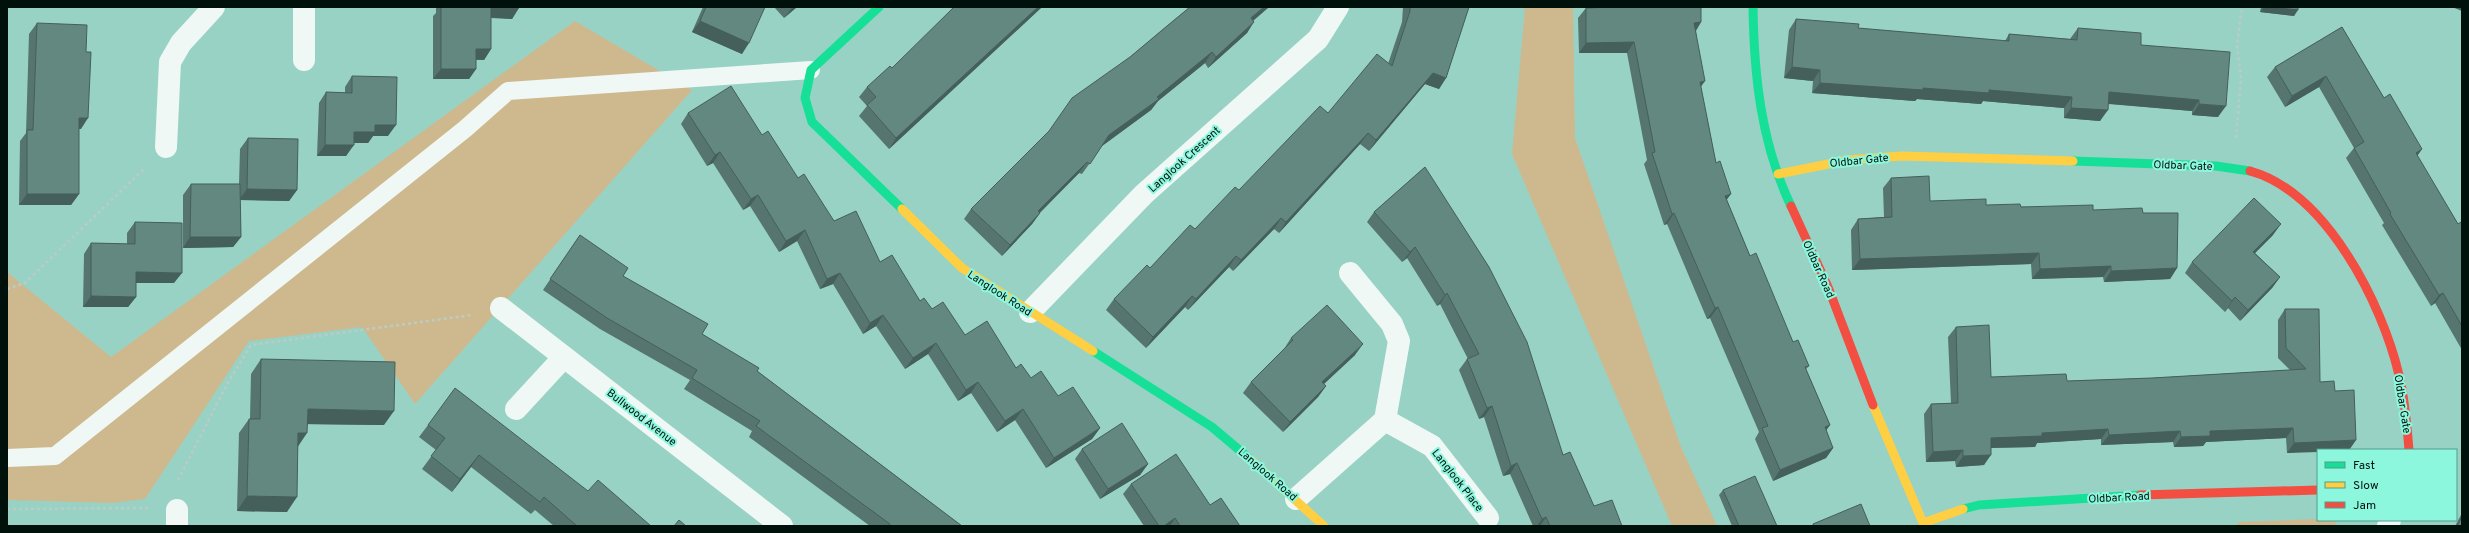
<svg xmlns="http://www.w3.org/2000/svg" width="2469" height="533" font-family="Overpass,sans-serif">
<rect width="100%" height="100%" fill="#98d2c4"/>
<!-- green -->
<g fill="#ceb98e">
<polygon points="1525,7 1573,7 1575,138 1681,447 1717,526 1672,526 1512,154"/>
<polygon points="575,21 692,90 415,404 362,327 249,341 145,499 112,503 7,500 7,272 111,357"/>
<polygon points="2318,519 2332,520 2339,526 2236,526 2238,522"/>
</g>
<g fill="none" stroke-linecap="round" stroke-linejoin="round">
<!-- path -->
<g stroke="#bbccc7" stroke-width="2.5" stroke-dasharray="3 3" stroke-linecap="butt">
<polyline points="2236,138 2241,79 2237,46 2242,7"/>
<polyline points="7,289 25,283 145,168"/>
<polyline points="178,480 226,386 251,345 472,315"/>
<polyline points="7,509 148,508"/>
</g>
<!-- lane -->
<polyline stroke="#f0f8f6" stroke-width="18" points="7,458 55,456 465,129 508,91 811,70"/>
<!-- street -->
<g stroke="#f0f8f6" stroke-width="22">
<polyline points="304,7 304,60"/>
<polyline points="166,147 170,62 181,43 214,7"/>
<polyline points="501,308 782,526"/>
<polyline points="1030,312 1144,194 1318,39 1338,7"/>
<polyline points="516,409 564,357"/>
<polyline points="1385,420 1432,446 1488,518"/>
<polyline points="1296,499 1385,420 1399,341 1392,324 1350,273"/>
<polyline points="177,526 177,510"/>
<polyline points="2388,526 2390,520"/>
</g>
<!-- fast -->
<g stroke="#16e098" stroke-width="9">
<polyline points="879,7 811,70 805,98 812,122 902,209"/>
<path d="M1753 7C1754 76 1761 143 1791 206"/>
<polyline points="2073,161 2216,166 2250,171"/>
<polyline points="1093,351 1212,427 1251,460"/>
<polyline points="1963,509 1979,505 2140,495"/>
</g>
<!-- slow -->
<g stroke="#ffcf43" stroke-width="9">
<polyline points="1778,174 1848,160 1902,156 2073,161"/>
<polyline points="902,209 962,268 1093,351"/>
<polyline points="1873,405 1923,523 1963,509"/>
<polyline points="1251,460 1324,526"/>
</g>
<!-- jam -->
<g stroke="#f24e42" stroke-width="9">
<path d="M2250 171C2326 192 2382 303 2399 375 2405 399 2407 425 2409 450"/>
<polyline points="1791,206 1828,287 1873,405"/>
<polyline points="2140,495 2318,490"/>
</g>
</g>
<!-- wall -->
<g fill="#55756e">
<polygon points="436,7 519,7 512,19 491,18 491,49 484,60 476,60 476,69 469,79 433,79 433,16 436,13"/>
<polygon points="703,7 765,7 742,54 692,32"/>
<polygon points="774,7 797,7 784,18"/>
<polygon points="1042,7 889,149 859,116 867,106 859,97 867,87 892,68"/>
<polygon points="1190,7 1269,7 1253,21 1247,33 1208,68 1205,63 1158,101 1151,110 1102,146 1082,174 1079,173 1040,213 1032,224 1002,256 964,219 971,209 1049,131 1130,57 1167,26"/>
<polygon points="1403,7 1469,7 1446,78 1439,89 1425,84 1369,151 1360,144 1279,233 1274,229 1233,271 1229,267 1188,310 1185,307 1146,348 1106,310 1114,299 1328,113 1388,64 1402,22"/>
<polygon points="2261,7 2298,7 2294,16 2260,12"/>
<polygon points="1586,8 1701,22 1696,31 1701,87 1716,163 1727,200 1750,256 1793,342 1809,366 1806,369 1830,425 1826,430 1833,448 1826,458 1773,481 1755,439 1759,432 1710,318 1707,319 1667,224 1664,225 1644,164 1647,160 1627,53 1579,53 1578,18"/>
<polygon points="1796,19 1858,28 2005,41 2009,34 2070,39 2078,28 2141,45 2218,117 2192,115 2192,111 2108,104 2100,121 2064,118 2064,108 1983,101 1981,104 1917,99 1915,101 1812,93 1813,81 1784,78 1789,30"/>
<polygon points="37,23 81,129 79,129 79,194 71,205 19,205 20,141 26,133 29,34"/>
<polygon points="2342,27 2384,98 2422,149 2417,156 2458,224 2462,223 2462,350 2435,303 2431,306 2382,225 2384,223 2346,158 2354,148 2319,87 2285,107 2267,77 2275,67"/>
<polygon points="352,76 388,136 373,136 368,143 354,143 346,156 317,156 319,103 326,92 345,93 345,87"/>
<polygon points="688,113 762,135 834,221 880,262 920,301 932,309 965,335 1058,396 1100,428 1092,439 1046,468 1015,420 997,432 971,393 958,401 928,354 905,369 876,326 863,334 833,284 820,289 797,241 779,252 750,206 743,210 713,163 707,166 681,124"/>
<polygon points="248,138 297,190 289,201 240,200 241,237 233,247 183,248 183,195 191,184 239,184 240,149"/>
<polygon points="1425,167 1563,455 1594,506 1622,526 1533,526 1510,474 1503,476 1484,417 1479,419 1459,370 1467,359 1468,359 1440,304 1437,306 1407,258 1402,262 1367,222 1374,212"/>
<polygon points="1891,178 1930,201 1986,205 2093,210 2143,213 2177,268 2170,279 2104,282 2103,277 2032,279 2031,264 1852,270 1851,230 1858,219 1884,217 1883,188"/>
<polygon points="135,222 174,283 136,283 136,297 128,307 83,307 84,254 91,243 127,244 127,233"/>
<polygon points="580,235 623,276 702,334 757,371 962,526 870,526 749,437 752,431 684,389 690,380 600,329 543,290"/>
<polygon points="2273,235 2255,253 2280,277 2272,288 2240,321 2228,308 2225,312 2185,273 2192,262"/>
<polygon points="2285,309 2320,382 2335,391 2356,440 2349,450 2318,450 2287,453 2286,438 2206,442 2203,446 2174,447 2173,442 2101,445 2101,439 2037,443 2035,447 1991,448 1984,465 1956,467 1955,461 1926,462 1924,414 1931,404 1951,403 1948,337 1956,327 1991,377 2067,381 2152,378 2290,370 2278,358 2278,320"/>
<polygon points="1291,338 1355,355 1324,384 1326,386 1318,397 1283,432 1243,393 1251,382 1284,349"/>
<polygon points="261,359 384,425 307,424 298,446 287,512 237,511 239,433 249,419 250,419 251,374"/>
<polygon points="428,425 588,491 651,526 554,526 535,510 531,514 471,467 452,492 422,469 436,450 419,437"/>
<polygon points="1082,449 1148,464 1140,475 1100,499 1075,459"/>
<polygon points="1131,484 1210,505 1240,526 1144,526 1123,494"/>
<polygon points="1723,490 1777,526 1732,526 1719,495"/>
<polygon points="2462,513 2462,526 2455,526"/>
</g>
<!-- shaded-wall -->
<g fill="#455f5a">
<polygon points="491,7 496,7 519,8 512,19 484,17"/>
<polygon points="793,7 797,7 784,18 792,8"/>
<polygon points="1038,7 1042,7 889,149 896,138"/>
<polygon points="1264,7 1269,7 1243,29 1251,18"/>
<polygon points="2264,7 2270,7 2298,10 2294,16 2260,12"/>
<polygon points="2452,7 2462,7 2462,11"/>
<polygon points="700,21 749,43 742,54 692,32"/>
<polygon points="1254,22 1247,33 1208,68 1216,57"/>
<polygon points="1701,22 1694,33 1694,23"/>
<polygon points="1634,42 1627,53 1579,53 1586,43"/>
<polygon points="476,49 491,49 484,60 469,59"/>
<polygon points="1212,52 1205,63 1158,101 1151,110 1102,146 1109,135"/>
<polygon points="1792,67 1820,70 1813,81 1784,78"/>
<polygon points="441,69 476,69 469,79 433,79"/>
<polygon points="1433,73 1446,78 1439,89 1425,84 1369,151 1376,140"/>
<polygon points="2326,76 2319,87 2285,107 2292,96"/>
<polygon points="1705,81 1698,91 1700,82"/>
<polygon points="1820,83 1923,88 1989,90 2072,97 2064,108 1983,101 1981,104 1917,99 1915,101 1812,93"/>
<polygon points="2109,92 2199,100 2192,111 2101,103"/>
<polygon points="2199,104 2226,106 2218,117 2192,115"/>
<polygon points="2071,108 2108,110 2100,121 2064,118"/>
<polygon points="79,118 88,118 81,129 71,129"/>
<polygon points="375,125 396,125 388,136 373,136 368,143 347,143 354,132"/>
<polygon points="1368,133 1360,144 1279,233 1286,222"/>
<polygon points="325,145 354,145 346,156 317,156"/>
<polygon points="2422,149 2415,159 2416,153"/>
<polygon points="720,152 713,163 707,166 715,155"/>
<polygon points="1087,162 1079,173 1030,222 1038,211"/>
<polygon points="247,189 297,190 289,201 239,200"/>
<polygon points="27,194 79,194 71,205 19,205"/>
<polygon points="1731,194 1723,205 1725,196"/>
<polygon points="758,195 750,206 743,210 751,199"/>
<polygon points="1040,213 1032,224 1002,256 1010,245"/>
<polygon points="1674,213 1667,224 1664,225 1672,214"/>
<polygon points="1281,218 1274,229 1233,271 1241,260"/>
<polygon points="2281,224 2273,235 2246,262 2253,252"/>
<polygon points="805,230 797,241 779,252 786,241"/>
<polygon points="190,237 241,237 233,247 183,248"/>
<polygon points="1415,247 1407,258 1402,262 1410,252"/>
<polygon points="2039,253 2031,264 1852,270 1860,259"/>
<polygon points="1236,256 1229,267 1188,310 1196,299"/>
<polygon points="2111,266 2103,277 2032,279 2040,269"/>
<polygon points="2177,268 2170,279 2104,282 2111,271"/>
<polygon points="136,272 182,273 174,283 129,283"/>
<polygon points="840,273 833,284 820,289 827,279"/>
<polygon points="2280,277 2272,288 2240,321 2248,310"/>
<polygon points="1447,293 1440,304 1437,306 1445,295"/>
<polygon points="2443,293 2435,303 2431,306 2439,295"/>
<polygon points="91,296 136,297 128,307 83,307"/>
<polygon points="1192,296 1185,307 1146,348 1153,337"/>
<polygon points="2235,297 2228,308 2225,312 2232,301"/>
<polygon points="1718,307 1710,318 1707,319 1715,308"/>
<polygon points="883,315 876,326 863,334 870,323"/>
<polygon points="936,343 928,354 905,369 913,358"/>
<polygon points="1363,344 1355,355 1314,393 1322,382"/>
<polygon points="978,382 971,393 958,401 966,390"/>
<polygon points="1326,386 1318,397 1283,432 1290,422"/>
<polygon points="1492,406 1484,417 1479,419 1487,408"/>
<polygon points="308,409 394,411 384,425 298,424"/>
<polygon points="1023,409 1015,420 997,432 1005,421"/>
<polygon points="1830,425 1823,435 1825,427"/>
<polygon points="1100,428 1092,439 1046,468 1054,458"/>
<polygon points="2293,428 2286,438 2206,442 2203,446 2174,447 2181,437 2210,431"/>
<polygon points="2108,429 2101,439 2037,443 2035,447 1983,448 1991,438 2042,433"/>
<polygon points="2180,431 2173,442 2101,445 2109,435"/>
<polygon points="298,433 307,433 297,448"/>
<polygon points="2356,440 2349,450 2318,450 2318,452 2287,453 2294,443"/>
<polygon points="1833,448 1826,458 1773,481 1780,470"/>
<polygon points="1963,450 1955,461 1926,462 1933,452"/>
<polygon points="479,455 471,467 452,492 460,479"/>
<polygon points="1991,455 1984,465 1956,467 1963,456"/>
<polygon points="1517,463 1510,474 1503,476 1511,466"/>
<polygon points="1148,464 1140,475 1100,499 1108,489"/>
<polygon points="247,496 297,497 287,512 237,511"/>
<polygon points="1546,517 1540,526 1537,526 1542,519"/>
<polygon points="1175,518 1170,526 1164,526"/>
</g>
<!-- building -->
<g fill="#638880" stroke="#455f5a">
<polygon points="441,7 491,7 491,49 476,49 476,69 441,69"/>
<polygon points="496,7 519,7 519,8"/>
<polygon points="706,7 765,7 749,43 700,21"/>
<polygon points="954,7 1038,7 896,138 867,105 876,97 867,87 890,66 892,68"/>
<polygon points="1190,7 1264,7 1251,18 1254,22 1216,57 1212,52 1157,97 1159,99 1109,135 1090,164 1087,162 1038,211 1040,213 1010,245 971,209 1049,131 1072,98 1130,57 1167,26"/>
<polygon points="1410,7 1469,7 1446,78 1433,73 1376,140 1368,133 1286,222 1281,218 1241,260 1236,256 1196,299 1192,296 1153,337 1114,299 1147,265 1150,268 1190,225 1195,229 1235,187 1239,190 1320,106 1328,113 1377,54 1392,66 1410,11"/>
<polygon points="1616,7 1701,7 1701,22 1694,23 1705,81 1700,82 1716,163 1720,161 1731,194 1725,196 1750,256 1756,253 1793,342 1798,340 1809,366 1805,367 1830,425 1825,427 1833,448 1780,470 1762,428 1768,426 1718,307 1715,308 1674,213 1672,214 1652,153 1655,152 1634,42 1586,43 1586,8"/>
<polygon points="2270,7 2298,7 2298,10"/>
<polygon points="1796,19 1859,24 1858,28 2009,41 2009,34 2077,40 2078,28 2141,33 2141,45 2230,52 2226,106 2199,104 2199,100 2109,92 2108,110 2071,108 2072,97 1989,90 1989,93 1923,88 1923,90 1820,83 1820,70 1792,67"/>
<polygon points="37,23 87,25 86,52 91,52 88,118 79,118 79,194 27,194 27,130 33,130"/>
<polygon points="2342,27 2384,98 2390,94 2422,149 2416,153 2458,224 2461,222 2462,223 2462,326 2443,293 2439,295 2390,214 2391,213 2354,148 2364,142 2326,76 2292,96 2275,67"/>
<polygon points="352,76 397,77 396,125 375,125 375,132 354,132 354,145 325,145 326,92 352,93"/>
<polygon points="731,86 762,135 768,131 798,178 804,174 834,221 856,211 880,262 892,255 920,301 924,298 932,309 943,302 965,335 987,321 1016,368 1021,364 1031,378 1041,371 1058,396 1073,387 1100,428 1054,458 1023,409 1005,421 978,382 966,390 936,343 913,358 883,315 870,323 840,273 827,279 805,230 786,241 758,195 751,199 720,152 715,155 688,113"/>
<polygon points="248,138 298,139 297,190 247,189"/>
<polygon points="1425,167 1489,267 1527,342 1563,455 1570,452 1594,506 1612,500 1622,526 1550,526 1546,517 1542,519 1517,463 1511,466 1492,406 1487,408 1467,359 1479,354 1447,293 1445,295 1415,247 1410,252 1374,212"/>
<polygon points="1929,176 1930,201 1986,199 1986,205 2020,204 2021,207 2093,205 2093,210 2142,208 2143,213 2178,213 2177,268 2111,271 2111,266 2040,269 2039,253 1860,259 1858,219 1892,217 1891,178"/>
<polygon points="191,184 240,184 241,237 190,237"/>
<polygon points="2254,198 2281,224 2253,252 2280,277 2248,310 2235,297 2232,301 2192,262"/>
<polygon points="135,222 182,223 182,273 136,272 136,297 91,296 91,243 135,244"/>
<polygon points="580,235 628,268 623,276 708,324 702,334 759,368 757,371 962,526 889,526 890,524 756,426 760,421 692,378 697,370 607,318 550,279"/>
<polygon points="1327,305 1363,344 1322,382 1326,386 1290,422 1251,382 1293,340 1291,338"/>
<polygon points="2285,309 2319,309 2320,382 2334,381 2335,391 2354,390 2356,440 2294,443 2293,428 2210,431 2210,436 2181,437 2180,431 2109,435 2108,429 2042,433 2042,436 1991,438 1991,455 1963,456 1963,450 1933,452 1931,404 1958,403 1956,327 1989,325 1991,377 2066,374 2067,381 2152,378 2306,369 2286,348"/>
<polygon points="261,359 395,362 394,411 308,409 307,433 298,433 297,497 247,496 249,419 260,419"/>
<polygon points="455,388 588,491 598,480 651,526 577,526 544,497 540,502 479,455 460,479 431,456 445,438 428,425"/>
<polygon points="1122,423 1148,464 1108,489 1082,449"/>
<polygon points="1176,454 1210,505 1221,498 1240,526 1180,526 1175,518 1164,526 1159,526 1131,484"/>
<polygon points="1755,476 1777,526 1739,526 1723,490"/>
<polygon points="1861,504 1870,526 1813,526 1813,524"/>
<polygon points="2462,517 2462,526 2457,526"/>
<polygon points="679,520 686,526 674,526"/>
</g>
<g text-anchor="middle" stroke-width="4" stroke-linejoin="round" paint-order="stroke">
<!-- street labels -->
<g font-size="11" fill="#00110c" stroke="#8df7de">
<text transform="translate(1184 159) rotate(-42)" y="4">Langlook Crescent</text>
<text transform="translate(1859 160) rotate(-6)" y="4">Oldbar Gate</text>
<text transform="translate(2183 165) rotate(2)" y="4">Oldbar Gate</text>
<text transform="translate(1819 269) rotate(66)" y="4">Oldbar Road</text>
<text transform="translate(1000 293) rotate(33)" y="4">Langlook Road</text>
<text transform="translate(2403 404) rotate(81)" y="4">Oldbar Gate</text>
<text transform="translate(642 417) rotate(38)" y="4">Bullwood Avenue</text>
<text transform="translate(1268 474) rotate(41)" y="4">Langlook Road</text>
<text transform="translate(1458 480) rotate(52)" y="4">Langlook Place</text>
<text transform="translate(2119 497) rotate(-3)" y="4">Oldbar Road</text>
</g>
</g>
<!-- border -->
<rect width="2469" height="533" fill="none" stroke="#00110c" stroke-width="16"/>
<!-- legend -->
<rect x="2317" y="449" width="140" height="72" fill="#8df7de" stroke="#559b8a"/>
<rect x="2325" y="462" width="20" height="6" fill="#16e098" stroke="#559b8a"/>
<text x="2353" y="469" font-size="12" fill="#00110c">Fast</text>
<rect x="2325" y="482" width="20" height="6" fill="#ffcf43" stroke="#559b8a"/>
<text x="2353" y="489" font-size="12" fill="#00110c">Slow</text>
<rect x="2325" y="502" width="20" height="6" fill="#f24e42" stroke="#559b8a"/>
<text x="2353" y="509" font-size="12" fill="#00110c">Jam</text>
</svg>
